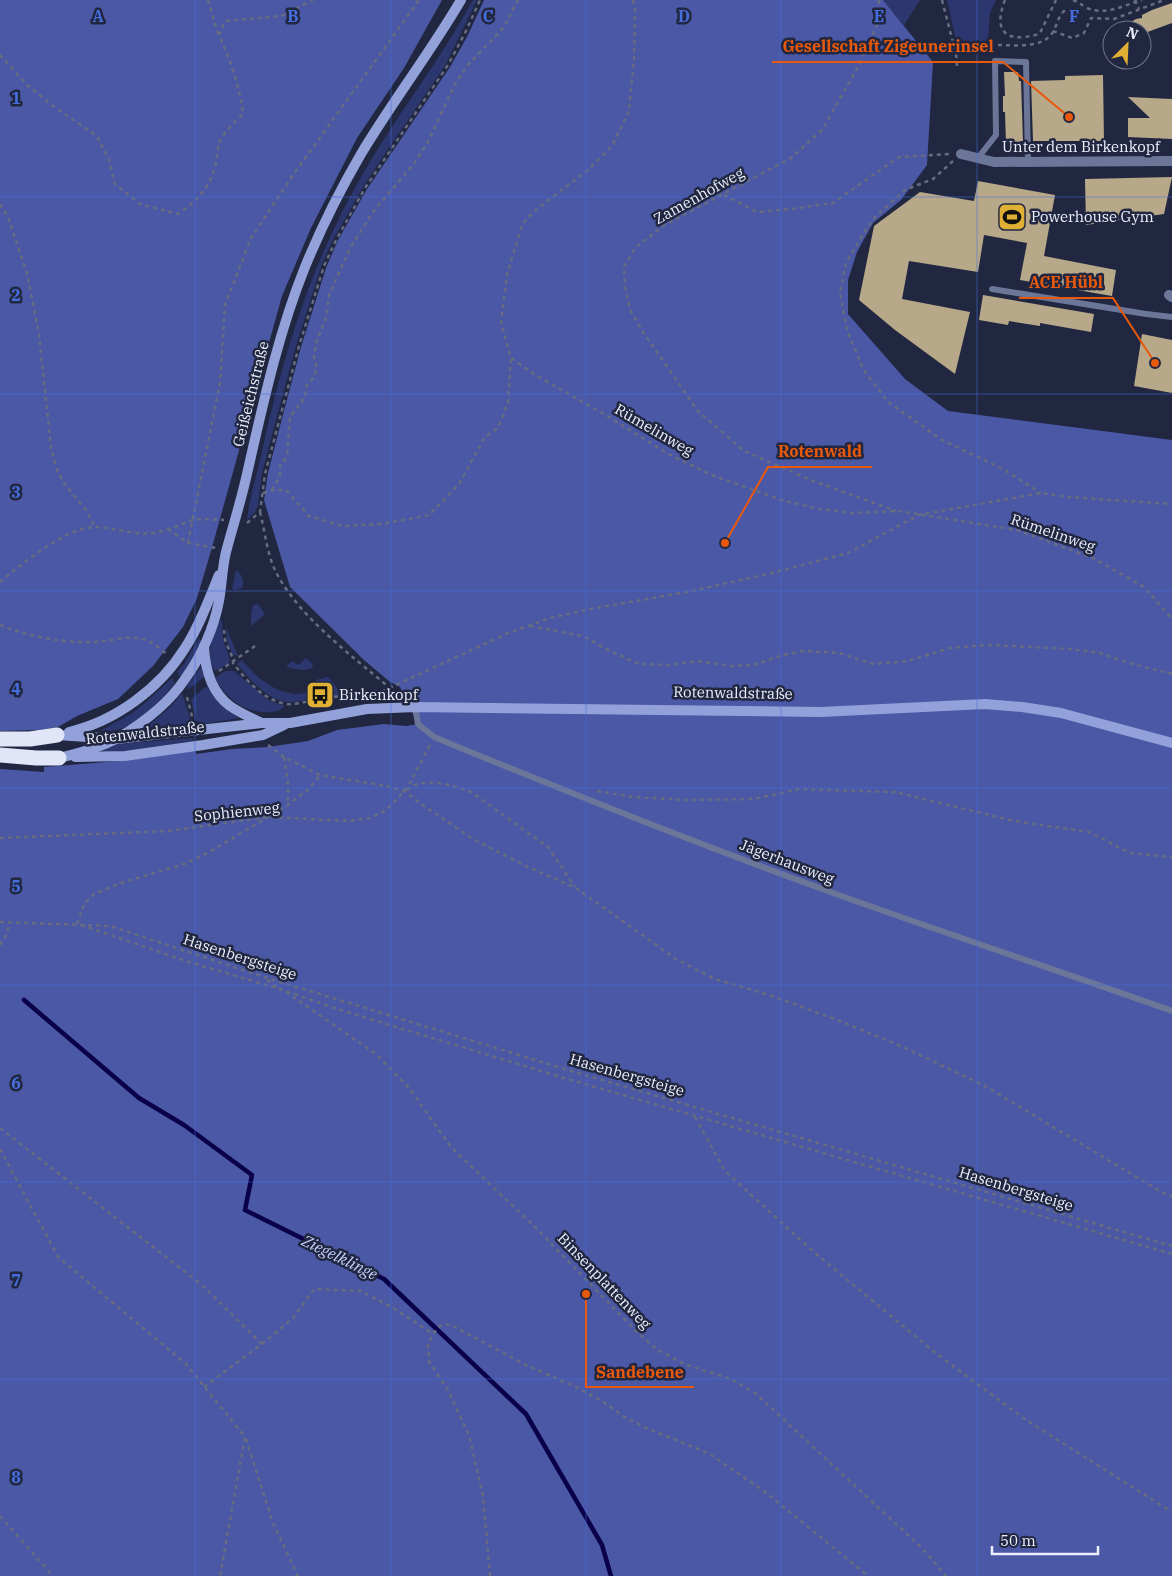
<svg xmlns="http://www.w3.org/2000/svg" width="1172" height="1576" font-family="'IBM Plex Serif',serif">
<rect width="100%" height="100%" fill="#212740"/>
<!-- green -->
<g fill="#2c366f">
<path d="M473 0H477L446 64 368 179 334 238 322 264 296 346 278 413 262 473 258 506 255 512 247 520C250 494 259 468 264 442 286 344 314 257 365 170 399 112 441 59 473 0Z"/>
<polygon points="883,0 920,0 904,25"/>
<polygon points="947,0 996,0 990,13 987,52 959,54"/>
<path d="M236 570C242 574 245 582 242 588L235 590 232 589Z"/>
<polygon points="258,604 265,614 251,626 251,614 253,605"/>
<path d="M220 621H222L223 640 230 660 228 664 215 671C205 656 212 636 220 621Z"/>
<polygon points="226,626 230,637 238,656 237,656 232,654 227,640"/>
<polygon points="199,638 201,641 195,653 181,677 177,672 184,664"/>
<path d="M306 658 313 664 312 668C304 672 295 669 286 667L292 661 298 665Z"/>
<path d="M242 660C256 677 272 691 294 694 301 694 310 692 318 690L316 680 328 677 343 695 329 696 327 691 308 694V699C302 701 295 703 288 702 267 700 250 680 237 664Z"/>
<polygon points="201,667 204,677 189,689 187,686"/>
<path d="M225 671H234L268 700 285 706C279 712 271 713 262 712 241 710 225 697 215 678Z"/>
<path d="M172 678 175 683C157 705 131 735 100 731L131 714 146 702Z"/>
<polygon points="207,686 212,694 239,718 204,724 196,721 191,699"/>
<polygon points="182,693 191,721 191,724 146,728 171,706"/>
<polygon points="193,738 193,741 134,750 103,752 102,751 117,744"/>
</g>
<!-- forest -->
<g fill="#4a58a5">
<polygon points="0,0 442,0 404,68 357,138 311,228 282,296 211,551 197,598 183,627 153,666 118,699 77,716 58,727 39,730 0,731"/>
<polygon points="484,0 883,0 933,62 927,165 901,200 873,223 857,252 848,280 848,314 905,379 948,411 1172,440 1172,1576 0,1576 0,769 44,772 44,767 132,760 195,750 196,754 232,749 268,747 308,741 337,730 384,724 406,726 418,724 400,687 390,682 364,660 290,587 264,500 268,473 280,426 301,347 326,268 338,240 367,189 450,67 468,35"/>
</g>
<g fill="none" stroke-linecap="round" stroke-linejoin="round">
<!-- stream -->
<polyline stroke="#0a0049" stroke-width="4.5" points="24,1000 139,1098 184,1125 252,1175 245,1210 384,1279 526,1414 602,1545 611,1576"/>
</g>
<!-- building -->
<g fill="#b7a889">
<polygon points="1172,3 1172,23 1142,34 1142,30 1117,30 1136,19 1142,18 1142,15 1152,10"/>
<polygon points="1004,72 1018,72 1019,81 1021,81 1023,141 1020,141 1020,144 1006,144 1005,112 1003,112 1003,96 1005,96"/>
<polygon points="1103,75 1104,141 1033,141 1031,81 1065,80 1065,76"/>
<polygon points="1128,97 1172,99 1172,139 1128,137 1128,118 1150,118"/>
<polygon points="1172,177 1164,214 1086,225 1085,179"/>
<polygon points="978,181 1055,195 1044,256 1116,270 1112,296 1020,280 1027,243 984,235 978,272 909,261 902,299 970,312 955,374 895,330 859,300 874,226 920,192 974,201"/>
<polygon points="983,295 1094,314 1091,332 1040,323 1040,326 1009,321 1008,325 979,320"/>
<polygon points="1142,334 1172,340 1172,393 1134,386"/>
</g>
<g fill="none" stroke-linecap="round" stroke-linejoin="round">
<!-- path -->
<g stroke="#666c81" stroke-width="2.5" stroke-dasharray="4 4" stroke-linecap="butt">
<polyline points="208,0 218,34"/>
<polyline points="633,0 635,9 634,59 629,111 612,146 588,170 533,212 522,225 507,275 501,323 511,358 537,376 604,414 670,455 714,476 785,501 819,509 853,513 898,511 1017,530 1095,559 1144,587 1172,619"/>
<polyline points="879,0 879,20 859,65 822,130 791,158 663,226 635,248 624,267 625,287 630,310 643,332 698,411 744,451 811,480 896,511"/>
<polyline points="942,0 956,54 957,66"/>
<path d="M1005 0C997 20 997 40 1025 37 1030 36 1035 36 1040 33L1056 0"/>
<path d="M1073 0C1078 2 1082 5 1087 8 1106 16 1124 5 1142 0"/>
<polyline points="1135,0 1139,9"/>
<polyline points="1053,31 1072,38 1084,33 1091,18 1114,19 1164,0"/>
<path d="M998 45C1015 45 1043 49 1053 32 1057 25 1058 17 1064 11L1071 9 1074 11"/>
<path d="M0 55 27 85 53 106 97 136 109 160 115 184 140 204 178 214C198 200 210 188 216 163 217 157 217 150 219 144 223 132 234 123 243 114 240 87 230 60 219 35L225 21 281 16 313 0"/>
<polyline points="953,161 933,179 905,190 875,217 865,231 846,263 840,292 847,330 863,369 888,402 942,440 1003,469 1041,493"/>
<polyline points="724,195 757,212 791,209 833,203 899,157 949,154"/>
<polyline points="0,204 8,217 27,273 39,334 51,448 56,467 63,482 86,510 95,527"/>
<polyline points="272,490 280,476 280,466 287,456 290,417 305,397 307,385 314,377 317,368 314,359 316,343 326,318 329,295 350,248 375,209 413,165 427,144 454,86 467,66 504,27 518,0"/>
<polyline points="263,493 272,490 286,490 309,516 342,526 382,524 429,515 459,484 485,437 498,428 508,403 511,358"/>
<path d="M260 512C265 531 267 555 276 572 298 616 352 656 390 688"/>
<polyline points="247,523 260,512 265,474 299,346 324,266 336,240 365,188 448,65 465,33 480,0"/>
<polyline points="168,529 188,543 216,548"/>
<polyline points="188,543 220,383 225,305 251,238 291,178 419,0"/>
<path d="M0 582C22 564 66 527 95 527 113 527 136 536 153 533 166 531 180 525 193 520L200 519 224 520"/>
<path d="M0 625C30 637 62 643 94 642 107 642 124 636 136 638 148 639 158 646 166 654"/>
<polyline points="530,626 583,636 606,649 639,664 670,665 697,661 732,666 753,665 783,655 803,651 839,653 873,664 908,661 950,648 989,645 1071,649 1100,653 1129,663 1172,674"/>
<path d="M224 630 225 640 233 659V663C246 680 264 701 287 704 298 705 311 700 322 698 334 696 347 697 360 694 368 693 375 691 383 691L506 634 550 618 590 609 687 592 768 574 848 553 919 515 1041 493 1067 497 1172 504"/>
<polyline points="219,671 255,646"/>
<polyline points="187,697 193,720"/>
<polyline points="268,745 284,757 320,775 387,786 404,791 424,806 473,839 526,866 576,888 676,959 715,979 769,995 840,1021 903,1047 985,1086 1158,1190 1172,1197"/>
<polyline points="284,757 288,783 288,805"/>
<path d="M407 790C410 788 414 785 418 784 435 780 455 786 471 792L548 847 575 887"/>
<polyline points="597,791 633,797 686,800 754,799 799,789 895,792 1014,821 1089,832 1130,853 1172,857"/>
<polyline points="0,838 168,831 268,817 350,821 370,818 386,810 398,798 410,783 430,745"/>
<polyline points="0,922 110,926 264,977 578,1073 1172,1246"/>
<polyline points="77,924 84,904 94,894 121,883 184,864 211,851 288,805 310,788 320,775"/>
<polyline points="81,925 189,962 283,990 337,1009 564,1078 1172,1254"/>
<polyline points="0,945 7,934 9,922"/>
<polyline points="267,980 279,988"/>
<polyline points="286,992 376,1054 410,1089 451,1147 534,1226 636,1331 656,1349 684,1364 731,1379 755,1393 922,1548 946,1576"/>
<polyline points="695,1117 725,1171 814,1252 933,1351 1026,1420 1172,1512"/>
<polyline points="0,1128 202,1285 262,1344"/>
<polyline points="0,1149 58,1257 186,1364 245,1437 220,1576"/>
<polyline points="204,1387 262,1344 293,1318 314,1289 361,1291 395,1309 433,1334"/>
<polyline points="246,1439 273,1523 298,1576"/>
<polyline points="0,1516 53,1576"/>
<polyline points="490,1576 483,1496 469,1435 448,1390 429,1361 428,1344 433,1334 440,1326 445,1324 453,1326 524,1364 576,1387 602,1401 623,1416 644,1427 708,1453 764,1491 868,1576"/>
</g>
<!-- lane -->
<g stroke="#6c7699" stroke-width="6">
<polyline points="978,158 996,135 995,61 1026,62 1028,162"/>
<polyline points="992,289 1146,314 1172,317"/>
<path d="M415 707 418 724 434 737C567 792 700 845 836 894 947 934 1060 971 1172 1011"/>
</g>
<!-- street -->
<g stroke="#6c7699" stroke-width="10">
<polyline points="961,154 994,162 1172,161"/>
<polyline points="1169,295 1172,297"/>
</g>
<!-- secondary -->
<g stroke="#92a1d9" stroke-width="10">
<path d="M204 646C205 668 211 692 230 706 240 713 251 718 262 723"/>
<path d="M69 732C116 721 160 688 185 648 200 625 209 599 219 575"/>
<polyline points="57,735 117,739 134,737 262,723 290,723 367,709 415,707 821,712 985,704 1022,707 1061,713 1172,743"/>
<polyline points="75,757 125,756 203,745 263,735 284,725"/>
<path d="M59 758C78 753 100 748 118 738 143 723 169 703 185 679 201 657 214 628 219 601 222 585 222 568 226 552 233 526 241 501 247 474 263 404 278 334 305 267 321 228 340 190 361 154 392 102 430 53 461 0"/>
</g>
<!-- highway -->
<g stroke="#e0e5f7" stroke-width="15">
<polyline points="0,739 30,739 57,735"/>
<polyline points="0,755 36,758 59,758"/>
</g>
</g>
<!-- grid -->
<path fill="none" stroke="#466edf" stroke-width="1" stroke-opacity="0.55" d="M195 0V1576M391 0V1576M586 0V1576M781 0V1576M977 0V1576M0 197H1172M0 394H1172M0 591H1172M0 788H1172M0 985H1172M0 1182H1172M0 1379H1172"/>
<!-- icons -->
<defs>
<symbol id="stadium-square" viewBox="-11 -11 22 22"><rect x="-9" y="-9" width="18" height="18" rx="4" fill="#e0b034" stroke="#212740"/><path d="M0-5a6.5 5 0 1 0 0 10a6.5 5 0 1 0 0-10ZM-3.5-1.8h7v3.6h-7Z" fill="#111"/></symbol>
<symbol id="bus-square" viewBox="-11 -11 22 22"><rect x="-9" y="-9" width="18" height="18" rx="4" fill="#e0b034" stroke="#212740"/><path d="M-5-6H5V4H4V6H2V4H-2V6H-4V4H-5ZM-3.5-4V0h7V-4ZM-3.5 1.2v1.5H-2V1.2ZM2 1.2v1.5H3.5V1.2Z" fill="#111"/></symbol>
</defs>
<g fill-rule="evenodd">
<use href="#stadium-square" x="996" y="201" width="32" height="32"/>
<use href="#bus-square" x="304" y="679" width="32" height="32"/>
</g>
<g text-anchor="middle" stroke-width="5" stroke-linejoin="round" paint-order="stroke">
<!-- street labels -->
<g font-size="15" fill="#ecf0fd" stroke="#212740">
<text x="1081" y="152">Unter dem Birkenkopf</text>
<text transform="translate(699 196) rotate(-29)" y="5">Zamenhofweg</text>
<text transform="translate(251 394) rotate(-76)" y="5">Geißeichstraße</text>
<text transform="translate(654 430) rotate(30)" y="5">Rümelinweg</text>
<text transform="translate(1053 533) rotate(19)" y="5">Rümelinweg</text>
<text transform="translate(733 693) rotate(1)" y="5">Rotenwaldstraße</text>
<text transform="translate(145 733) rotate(-6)" y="5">Rotenwaldstraße</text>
<text transform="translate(237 812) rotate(-6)" y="5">Sophienweg</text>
<text transform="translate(787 862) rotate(21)" y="5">Jägerhausweg</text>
<text transform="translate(240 957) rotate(18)" y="5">Hasenbergsteige</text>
<text transform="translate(627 1075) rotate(16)" y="5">Hasenbergsteige</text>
<text transform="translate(1016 1189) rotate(17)" y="5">Hasenbergsteige</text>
<text transform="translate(604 1281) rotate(46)" y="5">Binsenplattenweg</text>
</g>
<!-- poi labels -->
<g font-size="15" fill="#ecf0fd" stroke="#212740" text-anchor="start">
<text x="1031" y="222">Powerhouse Gym</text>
<text x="339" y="700">Birkenkopf</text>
</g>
<!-- water labels -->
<g font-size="16" font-style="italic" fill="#c6d2fd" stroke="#212740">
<text transform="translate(340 1257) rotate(26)" y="6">Ziegelklinge</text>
</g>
</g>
<g font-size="16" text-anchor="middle" font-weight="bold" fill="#466edf" stroke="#212740" stroke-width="5" stroke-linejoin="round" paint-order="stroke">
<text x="98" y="22">A</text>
<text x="293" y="22">B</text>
<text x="488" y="22">C</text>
<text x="684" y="22">D</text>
<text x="879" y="22">E</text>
<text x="1074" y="22">F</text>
<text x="16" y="104">1</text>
<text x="16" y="301">2</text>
<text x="16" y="498">3</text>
<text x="16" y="695">4</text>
<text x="16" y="892">5</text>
<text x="16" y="1089">6</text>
<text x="16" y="1286">7</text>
<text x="16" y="1483">8</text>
</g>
<!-- callouts -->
<path fill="none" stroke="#e8590c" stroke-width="2" d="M1069 117L1003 62H772M1155 363L1113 298H1019M725 543L768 467H872M586 1294L586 1387H694"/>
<g fill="#e8590c" stroke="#212740" stroke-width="2">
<circle cx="1069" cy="117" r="5"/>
<circle cx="1155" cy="363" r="5"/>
<circle cx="725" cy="543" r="5"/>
<circle cx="586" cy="1294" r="5"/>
</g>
<g font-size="16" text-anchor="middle" font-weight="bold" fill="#e8590c" stroke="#212740" stroke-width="5" stroke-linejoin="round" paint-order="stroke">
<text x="888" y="52">Gesellschaft Zigeunerinsel</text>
<text x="1066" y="288">ACE Hübl</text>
<text x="820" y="457">Rotenwald</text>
<text x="640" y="1378">Sandebene</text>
</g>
<!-- north arrow -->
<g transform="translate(1127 45) rotate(24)"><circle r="24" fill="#212740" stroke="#72778c"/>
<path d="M0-4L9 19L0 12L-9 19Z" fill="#e0b034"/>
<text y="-8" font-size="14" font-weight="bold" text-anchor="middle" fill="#ecf0fd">N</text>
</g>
<!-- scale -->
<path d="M992 1546v8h106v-8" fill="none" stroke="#ecf0fd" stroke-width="2.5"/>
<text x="1000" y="1546" font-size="15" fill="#ecf0fd" stroke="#212740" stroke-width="4" paint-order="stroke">50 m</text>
</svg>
